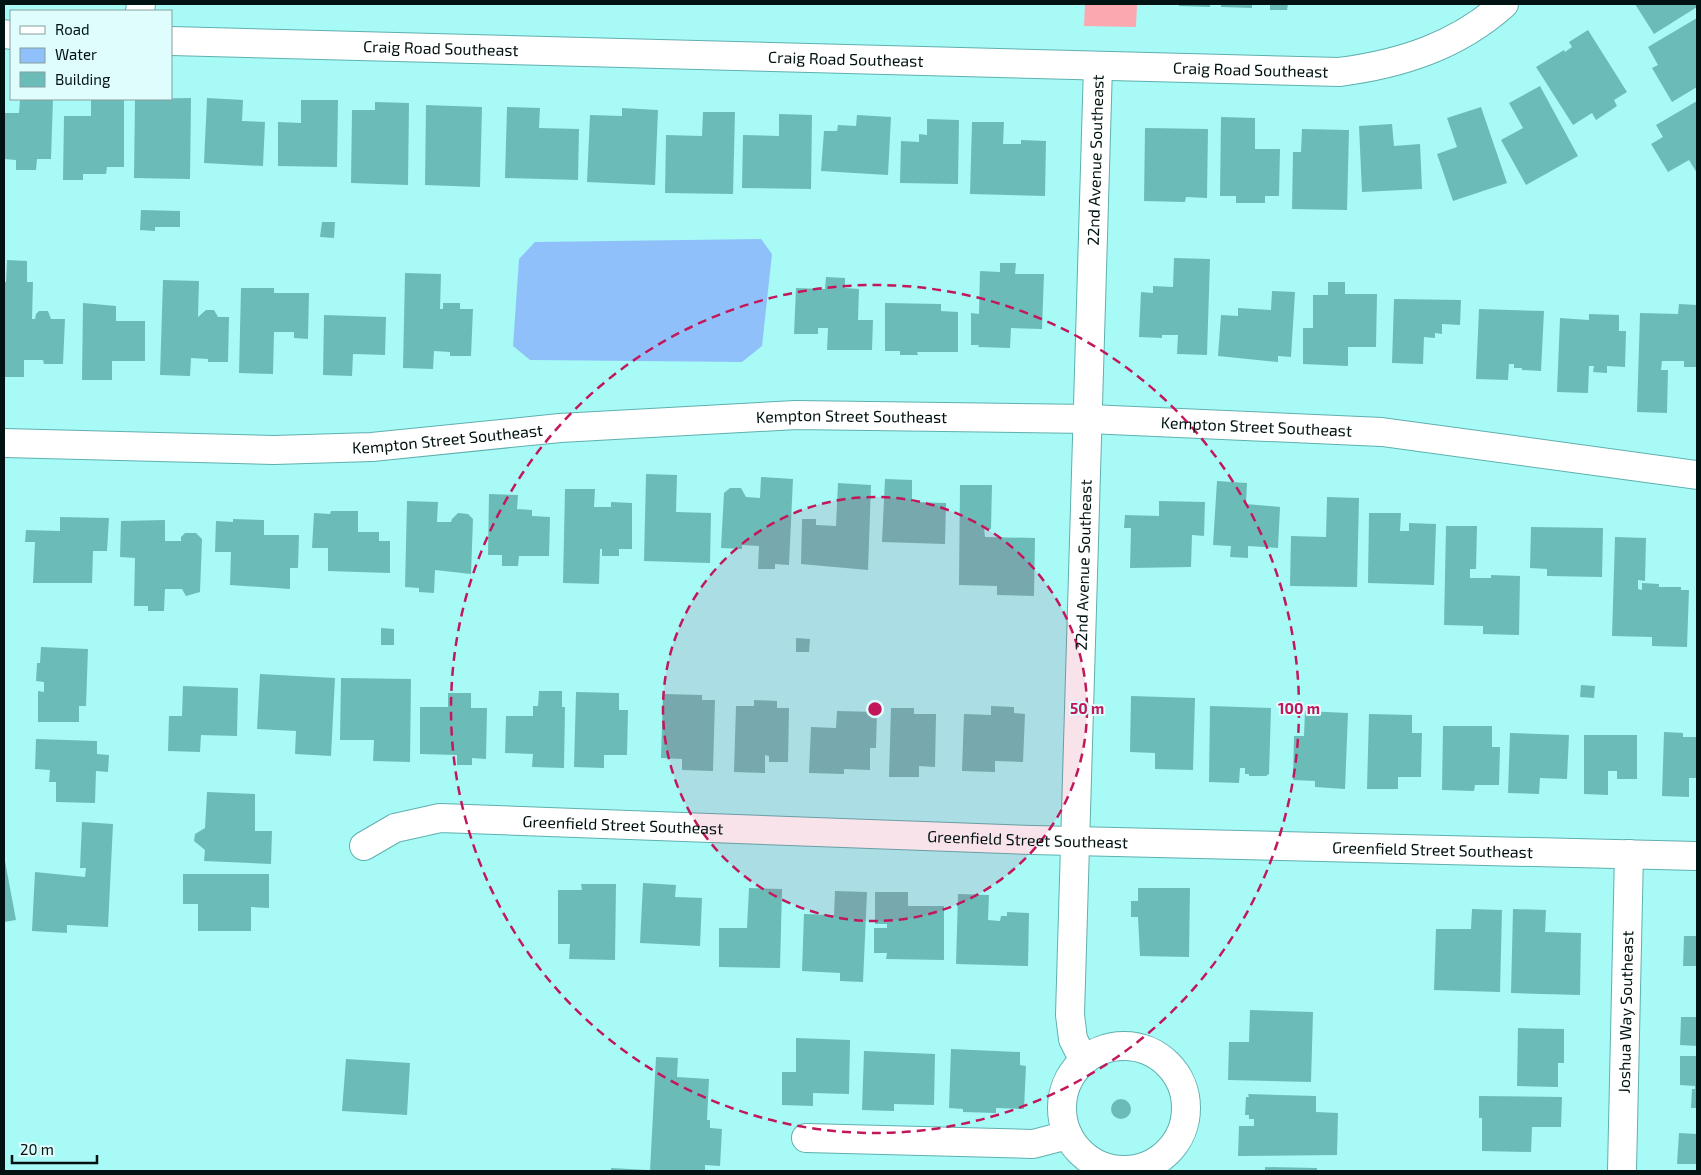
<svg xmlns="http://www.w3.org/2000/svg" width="1701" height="1175" font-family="'Exo 2',sans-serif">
<rect width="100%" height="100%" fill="#a8faf7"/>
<!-- green -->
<polygon fill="#fca8b0" points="1085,4 1137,4 1136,27 1084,26"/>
<!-- water -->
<polygon fill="#90c0f9" points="761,239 772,254 762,346 742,362 530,360 513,346 519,259 535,242"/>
<!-- building -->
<g fill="#6bbcb9">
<polygon points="1179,4 1210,4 1210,7 1179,6"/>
<polygon points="1221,4 1252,4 1252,8 1221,7"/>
<polygon points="1270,4 1288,4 1287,10 1270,10"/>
<polygon points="1635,4 1697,4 1697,7 1654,34"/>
<polygon points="1697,18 1697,87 1672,102 1652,68 1658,65 1648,47"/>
<polygon points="1588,30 1627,92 1614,100 1617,106 1596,120 1592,113 1573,125 1536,67 1564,50 1565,52 1572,47 1569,42"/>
<polygon points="1540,86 1578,156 1526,185 1501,140 1523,128 1509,103"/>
<polygon points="191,98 190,179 134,178 135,99"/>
<polygon points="207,98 243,100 242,121 265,122 263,166 204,163"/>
<polygon points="20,99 53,99 51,159 37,159 36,170 16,170 16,160 4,159 4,113 19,113"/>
<polygon points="91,99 124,99 124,167 107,167 106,174 83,174 83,180 63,180 64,116 91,116"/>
<polygon points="301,100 338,100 337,167 278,166 278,122 301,123"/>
<polygon points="1697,101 1697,173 1689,160 1668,172 1651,144 1663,137 1656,125"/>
<polygon points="375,102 409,103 408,185 351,183 352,110 375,110"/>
<polygon points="426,105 482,107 480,187 425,185"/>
<polygon points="507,107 540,108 539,128 579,129 578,180 505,178"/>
<polygon points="1481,107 1507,183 1453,201 1437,154 1457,147 1447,118"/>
<polygon points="622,108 658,110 655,185 587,182 590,115 622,116"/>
<polygon points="703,112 735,112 733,194 665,193 666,135 702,136"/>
<polygon points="779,114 812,115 811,189 742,188 743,135 779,136"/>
<polygon points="857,115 891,117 888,175 821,171 824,131 837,131 838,125 856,126"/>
<polygon points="1221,117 1255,118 1255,149 1280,149 1279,196 1265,196 1265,203 1236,203 1236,196 1220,196"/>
<polygon points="927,119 959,120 958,184 900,183 901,141 919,142 919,134 927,135"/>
<polygon points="972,122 1004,122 1003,144 1021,144 1021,140 1046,141 1045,196 970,194"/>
<polygon points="1392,124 1394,146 1420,144 1422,189 1362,192 1359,126"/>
<polygon points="1145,128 1208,129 1207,198 1186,197 1185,202 1144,201"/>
<polygon points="1302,129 1349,130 1347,210 1292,209 1293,152 1301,152"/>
<polygon points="141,210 180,211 180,227 155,227 155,231 140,230"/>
<polygon points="322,222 335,222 334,238 320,237"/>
<polygon points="1174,258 1210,259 1207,355 1177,354 1178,335 1162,335 1162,338 1139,337 1141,292 1153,293 1153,286 1173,287"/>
<polygon points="7,260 27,261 27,282 33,282 32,319 35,319 36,314 39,311 48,311 51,319 65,319 63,364 44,364 43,360 24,360 24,377 4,377 4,282 6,282"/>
<polygon points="1000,263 1016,263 1015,274 1044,274 1042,329 1011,328 1010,348 978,347 979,345 971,345 971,313 979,314 980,271 1000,272"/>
<polygon points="405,273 441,274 440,309 443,309 443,303 460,303 460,309 473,309 471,356 450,356 450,352 434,351 433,369 403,368"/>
<polygon points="826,277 845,278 845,288 859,289 858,320 873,320 872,350 827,350 828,328 818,328 818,334 794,334 796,288 825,289"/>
<polygon points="163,280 199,281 198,317 206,310 214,310 218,317 229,317 228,362 208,362 208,359 191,358 190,376 160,375"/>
<polygon points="1328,282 1345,282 1345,294 1377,294 1376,347 1348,347 1348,366 1303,364 1303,328 1313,328 1313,295 1328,295"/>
<polygon points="241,288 274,288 274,293 309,293 308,339 294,338 294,332 274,332 273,374 239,373"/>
<polygon points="1272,291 1295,292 1291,357 1278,356 1278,362 1218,356 1221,315 1238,316 1238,308 1271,310"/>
<polygon points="1394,299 1461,300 1460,325 1442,324 1442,334 1435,333 1435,338 1424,337 1423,364 1392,363"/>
<polygon points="83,303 116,306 116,321 145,321 145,361 112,361 112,380 82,380"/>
<polygon points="885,303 941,304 941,311 958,312 958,352 917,352 918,355 900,355 900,351 885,351"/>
<polygon points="1679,304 1697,305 1697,367 1684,367 1684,361 1662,361 1661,370 1668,370 1667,413 1637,412 1640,313 1678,314"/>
<polygon points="1479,309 1544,311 1541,371 1522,370 1522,368 1514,368 1514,364 1509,364 1508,380 1476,379"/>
<polygon points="1589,314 1619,315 1619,331 1626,331 1625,367 1607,366 1607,373 1593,372 1594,366 1589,366 1588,393 1557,392 1560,318 1589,320"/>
<polygon points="324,315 386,317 385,355 353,354 352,376 323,375"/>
<polygon points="646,474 677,475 676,512 711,513 710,563 644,561"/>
<polygon points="761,477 793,479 789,565 775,564 775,569 758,569 759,546 742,545 742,549 721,548 724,493 730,488 741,488 746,497 760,498"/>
<polygon points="885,479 912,480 912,502 946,503 945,544 882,542"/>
<polygon points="1217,481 1247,483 1246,504 1280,507 1278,548 1248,546 1248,558 1230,557 1231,546 1213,545"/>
<polygon points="838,483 871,485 868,570 801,564 802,519 816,519 816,525 836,526"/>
<polygon points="960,485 992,485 991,529 984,529 985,537 1035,538 1034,596 997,595 997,586 959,585"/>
<polygon points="565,489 595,489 594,507 611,507 611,502 632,503 632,549 619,549 619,556 602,556 602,549 600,549 599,584 563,583"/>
<polygon points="489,494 518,495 517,509 532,510 532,516 550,517 549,556 519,556 518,566 502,566 502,555 488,555"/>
<polygon points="1327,497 1359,498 1357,587 1290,586 1291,536 1326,537"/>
<polygon points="407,501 438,502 437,522 451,522 452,519 458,513 468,514 473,519 471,574 435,570 434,593 419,592 419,588 405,587"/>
<polygon points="1159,501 1205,502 1204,536 1192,535 1191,567 1130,568 1131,528 1124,528 1125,515 1159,516"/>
<polygon points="331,511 358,511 358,532 379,532 379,541 390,541 390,573 328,571 328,548 312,548 314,513 330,514"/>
<polygon points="1369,513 1401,513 1400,531 1409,531 1409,523 1436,524 1434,585 1368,583"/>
<polygon points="60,517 109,518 107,551 93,551 92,583 33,583 35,542 25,542 26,530 60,531"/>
<polygon points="233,519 264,520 264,535 299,535 298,568 290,568 290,589 230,585 231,552 215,552 216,521 233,522"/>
<polygon points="165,520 165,541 181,541 181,537 185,533 196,533 202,539 200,592 186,596 182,589 165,589 164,611 148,611 148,606 134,606 135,558 120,557 121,521"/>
<polygon points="1446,526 1477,526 1476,569 1470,569 1470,578 1491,578 1491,575 1520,576 1519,635 1483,634 1483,626 1444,625"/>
<polygon points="1531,527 1603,528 1602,577 1547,576 1547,569 1530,568"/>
<polygon points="1615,537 1646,538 1645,581 1638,580 1638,589 1642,590 1642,583 1659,584 1659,587 1681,587 1681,590 1689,590 1687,647 1652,646 1652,637 1612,636"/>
<polygon points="381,628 394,629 394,645 381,645"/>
<polygon points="796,638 810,639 809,652 796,652"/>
<polygon points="41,647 88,649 86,706 79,706 79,722 38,722 38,691 44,692 44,682 36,681 37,663 40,663"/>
<polygon points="260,674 335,678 331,756 295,754 296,731 257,729"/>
<polygon points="341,678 411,679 410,762 373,761 374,740 340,740"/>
<polygon points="1581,685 1595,686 1594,698 1580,697"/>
<polygon points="183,686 238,688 237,736 201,735 200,752 168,751 169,716 182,716"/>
<polygon points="539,691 562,691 562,707 565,707 564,768 532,767 533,754 505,753 506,716 533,716 533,706 538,706"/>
<polygon points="576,692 619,693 619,710 628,710 627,755 604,755 604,768 574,767"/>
<polygon points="448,693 471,693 471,708 487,708 486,759 472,758 472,765 457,765 457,755 420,754 420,707 448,707"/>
<polygon points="663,694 702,695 702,700 715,700 713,771 682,770 682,759 661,758"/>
<polygon points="1131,696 1195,698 1193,770 1155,769 1155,753 1130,752"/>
<polygon points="754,700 777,701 777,708 789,708 788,762 769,762 769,756 765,755 765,773 734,772 736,706 754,706"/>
<polygon points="991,706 1014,707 1014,713 1025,714 1023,762 995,761 995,772 962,771 964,714 991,715"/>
<polygon points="1210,706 1271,708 1269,774 1266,776 1249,776 1249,774 1245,774 1245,768 1240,768 1239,783 1209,782"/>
<polygon points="891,708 914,708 914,714 936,714 935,767 919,766 919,777 889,777"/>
<polygon points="837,711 877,712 876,748 870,748 870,770 844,769 844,774 809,773 811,727 836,728"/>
<polygon points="1305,711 1348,713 1345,789 1315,787 1315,781 1293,780 1294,736 1304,736"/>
<polygon points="1369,714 1412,715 1412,733 1422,733 1421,777 1398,777 1398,789 1367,789"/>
<polygon points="1443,726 1492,726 1492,747 1500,747 1499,785 1475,785 1474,791 1442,790"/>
<polygon points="1664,732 1683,733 1683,737 1697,737 1697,778 1689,778 1689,797 1662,796"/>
<polygon points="1510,733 1569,735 1567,779 1540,778 1539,794 1508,793"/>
<polygon points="1584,735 1637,735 1637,779 1617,779 1617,771 1608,771 1608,795 1584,794"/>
<polygon points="36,739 97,741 97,754 109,755 108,772 96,771 95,803 56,802 56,782 49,782 50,770 35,769"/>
<polygon points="207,792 255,794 255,831 272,831 271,864 204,861 205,850 194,841 195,834 205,828"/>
<polygon points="82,822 113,824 108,927 67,925 67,933 32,931 35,872 85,877 86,868 80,868"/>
<polygon points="4,856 16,920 4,922"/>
<polygon points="183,874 269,874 269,908 251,907 251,931 198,931 198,904 183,904"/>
<polygon points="643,883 676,885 675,897 702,898 700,946 640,943"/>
<polygon points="581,884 616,884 615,960 569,959 570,944 558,944 558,890 582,890"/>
<polygon points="749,888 782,889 780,968 719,967 719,928 747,928"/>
<polygon points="1138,888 1190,888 1189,957 1140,956 1138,917 1131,917 1131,901 1138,901"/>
<polygon points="835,891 867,892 863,982 840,981 840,973 802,971 804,914 834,915"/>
<polygon points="875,892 908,892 908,906 944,906 944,960 886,959 887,953 874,953 874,928 887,928 887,924 875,924"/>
<polygon points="958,894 989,895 988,920 1000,921 1001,916 1007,916 1007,912 1029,913 1028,966 956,964"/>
<polygon points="1472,909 1502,910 1500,992 1434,990 1436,929 1471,929"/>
<polygon points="1513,909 1546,910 1545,932 1581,933 1580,995 1511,993"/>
<polygon points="1684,936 1697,936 1697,966 1683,966"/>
<polygon points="1250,1010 1313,1012 1311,1082 1228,1080 1229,1042 1249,1042"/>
<polygon points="1681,1017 1697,1017 1697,1046 1680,1045"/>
<polygon points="1518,1028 1564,1029 1564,1063 1558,1063 1558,1087 1517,1086"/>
<polygon points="796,1038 850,1040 849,1094 813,1093 813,1106 782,1105 782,1072 796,1072"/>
<polygon points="951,1049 1020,1052 1020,1065 1026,1066 1024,1109 996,1108 996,1113 963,1112 963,1109 949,1108"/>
<polygon points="864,1051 935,1054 934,1105 894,1104 894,1111 862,1110"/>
<polygon points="1680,1056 1697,1056 1697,1108 1691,1108 1692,1089 1695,1089 1695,1086 1680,1085"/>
<polygon points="656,1057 678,1058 677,1077 709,1079 707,1120 710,1120 710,1128 722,1129 720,1166 705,1165 705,1171 650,1171"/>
<polygon points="346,1059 410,1063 407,1115 342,1111"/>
<polygon points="1248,1094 1316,1096 1316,1112 1338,1113 1337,1155 1238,1156 1239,1126 1254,1126 1254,1119 1249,1119 1249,1115 1245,1115 1246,1097 1249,1097"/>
<polygon points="1479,1096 1562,1097 1561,1127 1532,1127 1531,1152 1482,1151 1482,1118 1479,1118"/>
<circle cx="1121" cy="1109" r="10"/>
<polygon points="1679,1133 1697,1134 1697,1164 1677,1164"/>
<polygon points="1265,1167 1317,1168 1317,1171 1265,1171"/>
<polygon points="611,1168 648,1170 648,1171 611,1171"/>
</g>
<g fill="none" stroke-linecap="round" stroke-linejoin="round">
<defs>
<g id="minor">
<polyline points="140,11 141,4"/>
<polyline points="4,34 11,35"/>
<path id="s1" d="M171 41 1339 72C1401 64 1457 46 1504 4"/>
<path id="s2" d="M4 443 274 450 372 447 560 428 796 415 1089 419 1382 432 1697 475"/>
<path id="s3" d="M364 846 395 828 440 818 1032 840 1697 856"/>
<circle cx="1124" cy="1108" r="62"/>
<path id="s4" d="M1084 1061 1073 1039 1070 1015 1098 66"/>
<polyline points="806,1138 1033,1144 1068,1135"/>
<path id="s5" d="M1622 1171 1629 854"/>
</g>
</defs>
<!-- minor casing -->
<use href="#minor" stroke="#5fb0ae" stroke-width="30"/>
<!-- minor -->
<use href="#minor" stroke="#fff" stroke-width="28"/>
</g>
<!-- distance rings -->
<circle cx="875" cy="709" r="212" fill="#c2185b" fill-opacity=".12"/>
<g fill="none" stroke="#c2185b" stroke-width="2.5" stroke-dasharray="9 6">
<circle cx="875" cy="709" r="212"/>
<circle cx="875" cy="709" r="424"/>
</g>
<g text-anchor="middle" stroke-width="4" stroke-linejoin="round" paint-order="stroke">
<!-- street labels -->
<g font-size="16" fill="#001211" stroke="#defdfc">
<text dy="6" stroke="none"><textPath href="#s1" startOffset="270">Craig Road Southeast</textPath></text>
<text dy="6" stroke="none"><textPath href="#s1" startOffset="675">Craig Road Southeast</textPath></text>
<text dy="6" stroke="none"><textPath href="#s1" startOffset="1080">Craig Road Southeast</textPath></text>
<text dy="6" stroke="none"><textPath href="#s4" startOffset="904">22nd Avenue Southeast</textPath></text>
<text dy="6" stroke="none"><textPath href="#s2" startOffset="849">Kempton Street Southeast</textPath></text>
<text dy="6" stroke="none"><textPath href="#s2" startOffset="1254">Kempton Street Southeast</textPath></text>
<text dy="6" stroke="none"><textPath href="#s2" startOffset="444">Kempton Street Southeast</textPath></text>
<text dy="6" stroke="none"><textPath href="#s4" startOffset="499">22nd Avenue Southeast</textPath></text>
<text dy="6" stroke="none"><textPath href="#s3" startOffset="265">Greenfield Street Southeast</textPath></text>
<text dy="6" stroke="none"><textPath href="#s3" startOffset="670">Greenfield Street Southeast</textPath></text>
<text dy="6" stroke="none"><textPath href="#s3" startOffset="1075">Greenfield Street Southeast</textPath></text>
<text dy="6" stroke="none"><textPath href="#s5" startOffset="159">Joshua Way Southeast</textPath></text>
</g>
</g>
<circle cx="875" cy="709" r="8" fill="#c2185b" stroke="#defdfc" stroke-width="2.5"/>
<g font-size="15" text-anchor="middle" font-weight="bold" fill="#c2185b" stroke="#defdfc" stroke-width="4" stroke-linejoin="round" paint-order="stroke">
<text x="1087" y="714">50 m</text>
<text x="1299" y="714">100 m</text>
</g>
<!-- border -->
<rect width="1701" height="1175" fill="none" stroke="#001211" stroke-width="10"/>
<!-- legend -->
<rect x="10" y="10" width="162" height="90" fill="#defdfc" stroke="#859f9e"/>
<rect x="20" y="26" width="25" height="8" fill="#ffffff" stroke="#859f9e"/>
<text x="55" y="35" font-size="15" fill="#001211">Road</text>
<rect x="20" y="48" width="25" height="15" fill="#90c0f9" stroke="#859f9e"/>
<text x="55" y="60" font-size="15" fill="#001211">Water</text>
<rect x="20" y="72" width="25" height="15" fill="#6bbcb9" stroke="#859f9e"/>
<text x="55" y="85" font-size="15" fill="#001211">Building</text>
<!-- scale -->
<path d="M12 1155v8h85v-8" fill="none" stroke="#001211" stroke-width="2.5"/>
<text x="20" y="1155" font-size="15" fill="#001211" stroke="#defdfc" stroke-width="4" paint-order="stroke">20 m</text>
</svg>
